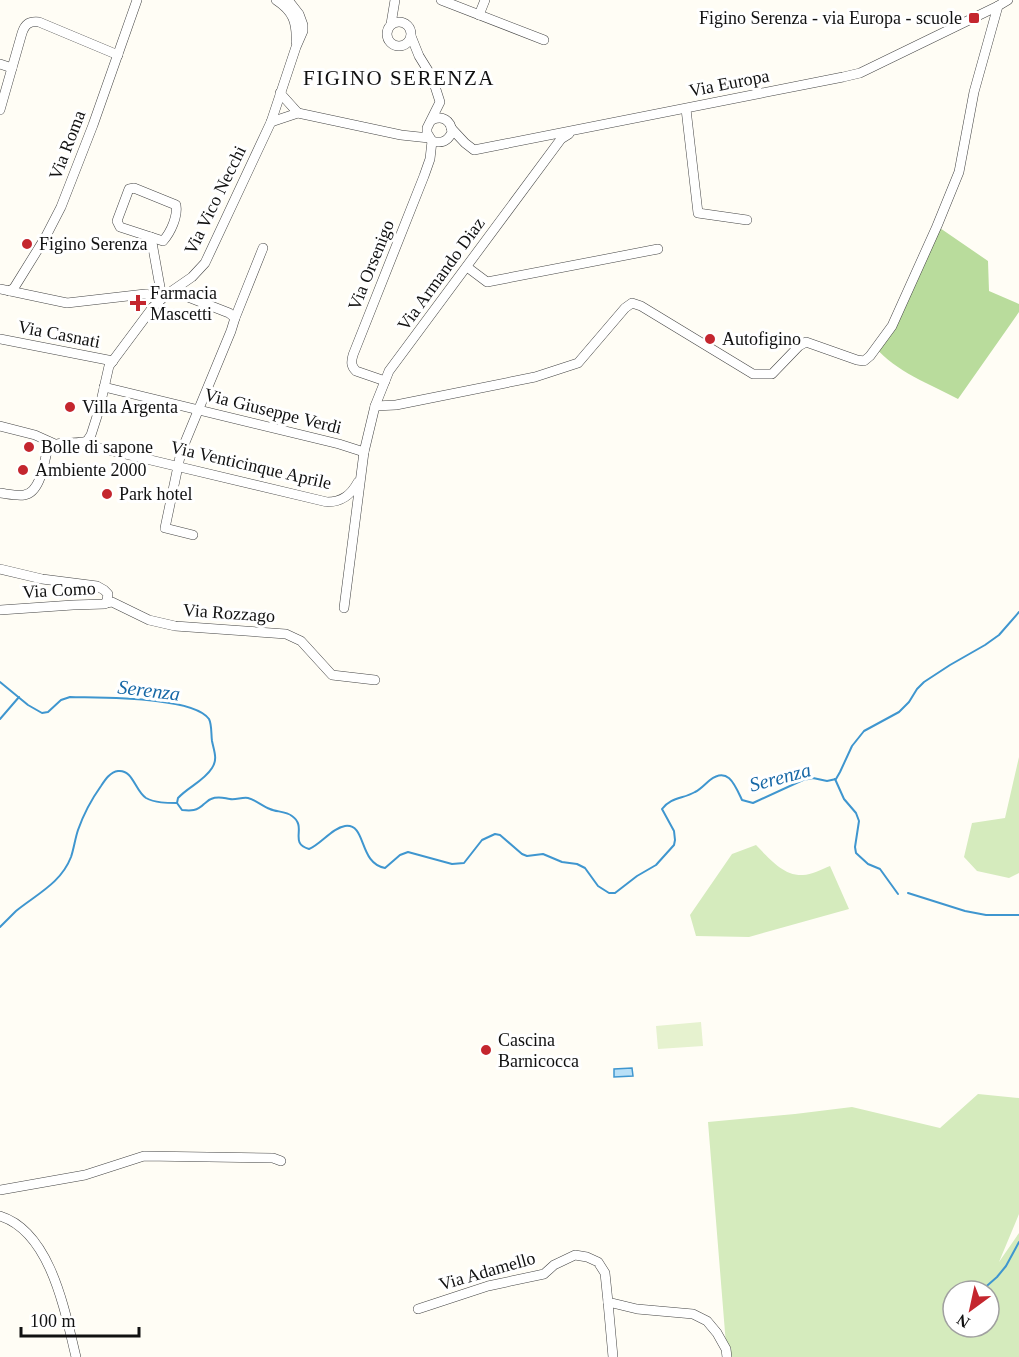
<svg xmlns="http://www.w3.org/2000/svg" width="1019" height="1357" font-family="Georgia,serif">
<rect width="100%" height="100%" fill="#fffdf5"/>
<!-- green -->
<g fill="#d5ebbd" fill-rule="evenodd">
<polygon points="1019,757 1019,873 1009,878 977,871 964,857 972,823 1005,818"/>
<path d="M756 845C769 858 783 876 803 875 811 875 822 869 830 866L849 909 749 937 696 936 690 915 732 854Z"/>
<path d="M978 1094 1019 1098V1214L999 1262 1019 1233V1357H727L708 1122 795 1114 852 1107 940 1128ZM953 1291H989V1327H953Z"/>
</g>
<!-- forest -->
<path fill="#b9dc9c" d="M937 226 988 261 989 291 1019 304V312L958 399C930 384 896 372 875 347L892 326Z"/>
<!-- pitch -->
<polygon fill="#e6f2cf" points="701,1022 703,1046 658,1049 656,1026"/>
<!-- water -->
<polygon fill="#b9e0f7" stroke="#3f96cf" stroke-width="1.5" points="632,1068 633,1076 614,1077 614,1069"/>
<g fill="none" stroke-linecap="round" stroke-linejoin="round">
<!-- stream -->
<g stroke="#3f96cf" stroke-width="2">
<path d="M0 682 28 705 42 713 48 712 61 700 70 697C98 698 193 696 209 719 212 725 211 734 212 741 214 751 218 759 212 768 204 781 188 787 178 798L177 803 182 810C191 811 197 811 204 804 207 802 208 800 211 799 218 796 223 798 230 799 236 800 242 797 248 798 256 800 262 806 270 809 276 812 286 811 292 816 308 827 288 843 309 849 321 844 332 828 345 826 367 823 358 863 385 868L400 855 408 852 452 864 464 863 482 840 495 834 500 835 522 854 527 856 543 854 562 862 577 864 585 868 598 886 609 893H615L637 876 656 865 674 845 675 840 674 831 662 809C671 797 683 799 695 792 701 789 705 784 710 780 728 766 735 785 742 800L753 803 803 780 813 778 827 781 836 779 840 772 852 746 864 731 899 712 909 702 917 689 924 682 950 665 985 645 999 635 1019 612"/>
<polyline points="0,719 19,697"/>
<polyline points="835,779 844,799 856,813 859,821 855,847 856,853 868,864 880,869 898,894"/>
<polyline points="908,893 965,911 986,915 1019,915"/>
<path d="M0 927C5 922 11 916 16 911 37 894 61 883 71 857 74 848 75 839 78 830 84 813 91 800 101 786 105 780 110 772 118 771 133 769 135 791 146 798 155 803 167 803 177 803"/>
<polyline points="981,1291 997,1277 1006,1266 1019,1242"/>
</g>
<defs>
<g id="minor">
<path d="M276 0C293 11 297 22 296 42"/>
<polyline points="441,0 544,40"/>
<polyline points="479,15 485,0"/>
<circle cx="399" cy="34" r="12"/>
<polyline points="391,24 395,0"/>
<path d="M411 36 419 56 432 77 440 102 427 128V133L432 141C442 144 448 141 452 132 451 120 442 115 432 120"/>
<polyline points="0,64 12,68"/>
<polyline points="280,93 298,113"/>
<polyline points="686,109 698,213 747,220"/>
<path d="M0 110 22 33C25 24 29 21 39 22L118 55"/>
<polyline points="271,122 298,113 401,135 429,138"/>
<polyline points="451,128 465,143 474,150 843,77 860,73 998,6 1008,0"/>
<path d="M134 188 176 205C178 216 171 232 163 241L120 227 117 221 129 189Z"/>
<polyline points="467,267 487,282 658,249"/>
<polyline points="0,289 67,303 145,294 162,298 151,237"/>
<polyline points="176,289 183,295 229,313 235,318"/>
<polyline points="9,291 14,288 45,238 61,207 93,125 137,0"/>
<polyline points="0,339 113,361"/>
<path d="M385 381 356 371C351 366 351 362 353 355L424 176 430 159 432 141"/>
<polyline points="104,387 339,444 364,452"/>
<polyline points="375,406 396,405 535,377 578,363 625,308 632,303 641,306 753,374 772,374 799,346 806,342 857,360 864,361 870,356 892,326 937,226 959,172 974,92 998,6"/>
<polyline points="0,426 35,435 55,444"/>
<polyline points="87,441 91,435 99,410 109,366 153,307 166,295 192,277 205,263 271,122 296,47 303,31 303,25 299,14 288,0"/>
<path d="M87 441 96 447 327 502C342 502 351 495 358 482"/>
<path d="M0 493C8 494 17 496 24 495 40 493 44 464 47 451 60 437 71 446 87 441"/>
<polyline points="193,535 165,528 181,452 231,331 235,318 263,248"/>
<polyline points="0,569 42,579 97,586 104,590 108,594 107,600 105,604 73,605 0,610"/>
<polyline points="106,603 112,602 149,620 175,626 286,634 301,641 332,675 375,680"/>
<polyline points="344,608 364,452 375,406 389,371 561,139 569,134"/>
<polyline points="0,1190 85,1175 144,1156 273,1158 281,1161"/>
<path d="M0 1216C51 1232 65 1312 76 1357"/>
<polyline points="608,1302 613,1357"/>
<polyline points="418,1309 488,1286 544,1274 554,1265 575,1255 587,1257 598,1262 605,1273 608,1302 637,1309 693,1314 707,1321 717,1333 726,1349 727,1357"/>
</g>
</defs>
<!-- minor casing -->
<use href="#minor" stroke="#444" stroke-width="10"/>
<!-- minor -->
<use href="#minor" stroke="#fff" stroke-width="9"/>
</g>
<!-- markers -->
<g fill="#c4262e" stroke="#fff" stroke-width="2">
<rect x="968" y="12" width="12" height="12" rx="3"/>
<circle cx="27" cy="244" r="6"/>
<path d="M135 294h6v6h6v6h-6v6h-6v-6h-6v-6h6z"/>
<circle cx="710" cy="339" r="6"/>
<circle cx="70" cy="407" r="6"/>
<circle cx="29" cy="447" r="6"/>
<circle cx="23" cy="470" r="6"/>
<circle cx="107" cy="494" r="6"/>
<circle cx="486" cy="1050" r="6"/>
</g>
<g text-anchor="middle" stroke-width="6" stroke-linejoin="round" paint-order="stroke">
<!-- poi labels -->
<g font-size="18" fill="#111" stroke="#fff" text-anchor="start">
<text x="962" y="24" text-anchor="end">Figino Serenza - via Europa - scuole</text>
<text x="39" y="250">Figino Serenza</text>
<text x="150" y="299">Farmacia<tspan x="150" dy="21">Mascetti</tspan></text>
<text x="722" y="345">Autofigino</text>
<text x="82" y="413">Villa Argenta</text>
<text x="41" y="453">Bolle di sapone</text>
<text x="35" y="476">Ambiente 2000</text>
<text x="119" y="500">Park hotel</text>
<text x="498" y="1046">Cascina<tspan x="498" dy="21">Barnicocca</tspan></text>
</g>
<!-- street labels -->
<g font-size="18" fill="#111" stroke="#fff">
<text transform="translate(729 83) rotate(-11)" y="6">Via Europa</text>
<text transform="translate(67 145) rotate(-69)" y="6">Via Roma</text>
<text transform="translate(215 200) rotate(-64)" y="6">Via Vico Necchi</text>
<text transform="translate(371 265) rotate(-68)" y="6">Via Orsenigo</text>
<text transform="translate(441 274) rotate(-54)" y="6">Via Armando Diaz</text>
<text transform="translate(59 334) rotate(11)" y="6">Via Casnati</text>
<text transform="translate(273 411) rotate(14)" y="6">Via Giuseppe Verdi</text>
<text transform="translate(251 465) rotate(13)" y="6">Via Venticinque Aprile</text>
<text transform="translate(59 590) rotate(-3)" y="6">Via Como</text>
<text transform="translate(229 613) rotate(4)" y="6">Via Rozzago</text>
<text transform="translate(487 1271) rotate(-16)" y="6">Via Adamello</text>
</g>
<!-- water labels -->
<g font-size="20" font-style="italic" fill="#1768a6" stroke="#fff">
<text transform="translate(149 690) rotate(7)" y="7">Serenza</text>
<text transform="translate(780 777) rotate(-15)" y="7">Serenza</text>
</g>
<!-- quarter labels -->
<g font-size="21" letter-spacing="1.5" fill="#111" stroke="#fff">
<text x="399" y="85">FIGINO SERENZA</text>
</g>
</g>
<!-- north arrow -->
<g transform="translate(971 1309) rotate(213)"><circle r="28" fill="#ffffff" stroke="#a0a0a0" stroke-width="1.5"/>
<path d="M0-4.5L10 22L0 15L-10 22Z" fill="#c4262e"/>
<text y="-9" font-size="16" font-weight="bold" text-anchor="middle" fill="#111111">N</text>
</g>
<!-- scale -->
<path d="M21 1327v9h118v-9" fill="none" stroke="#111111" stroke-width="3"/>
<text x="30" y="1327" font-size="18" fill="#111111" stroke="#ffffff" stroke-width="4.5" paint-order="stroke">100 m</text>
</svg>
